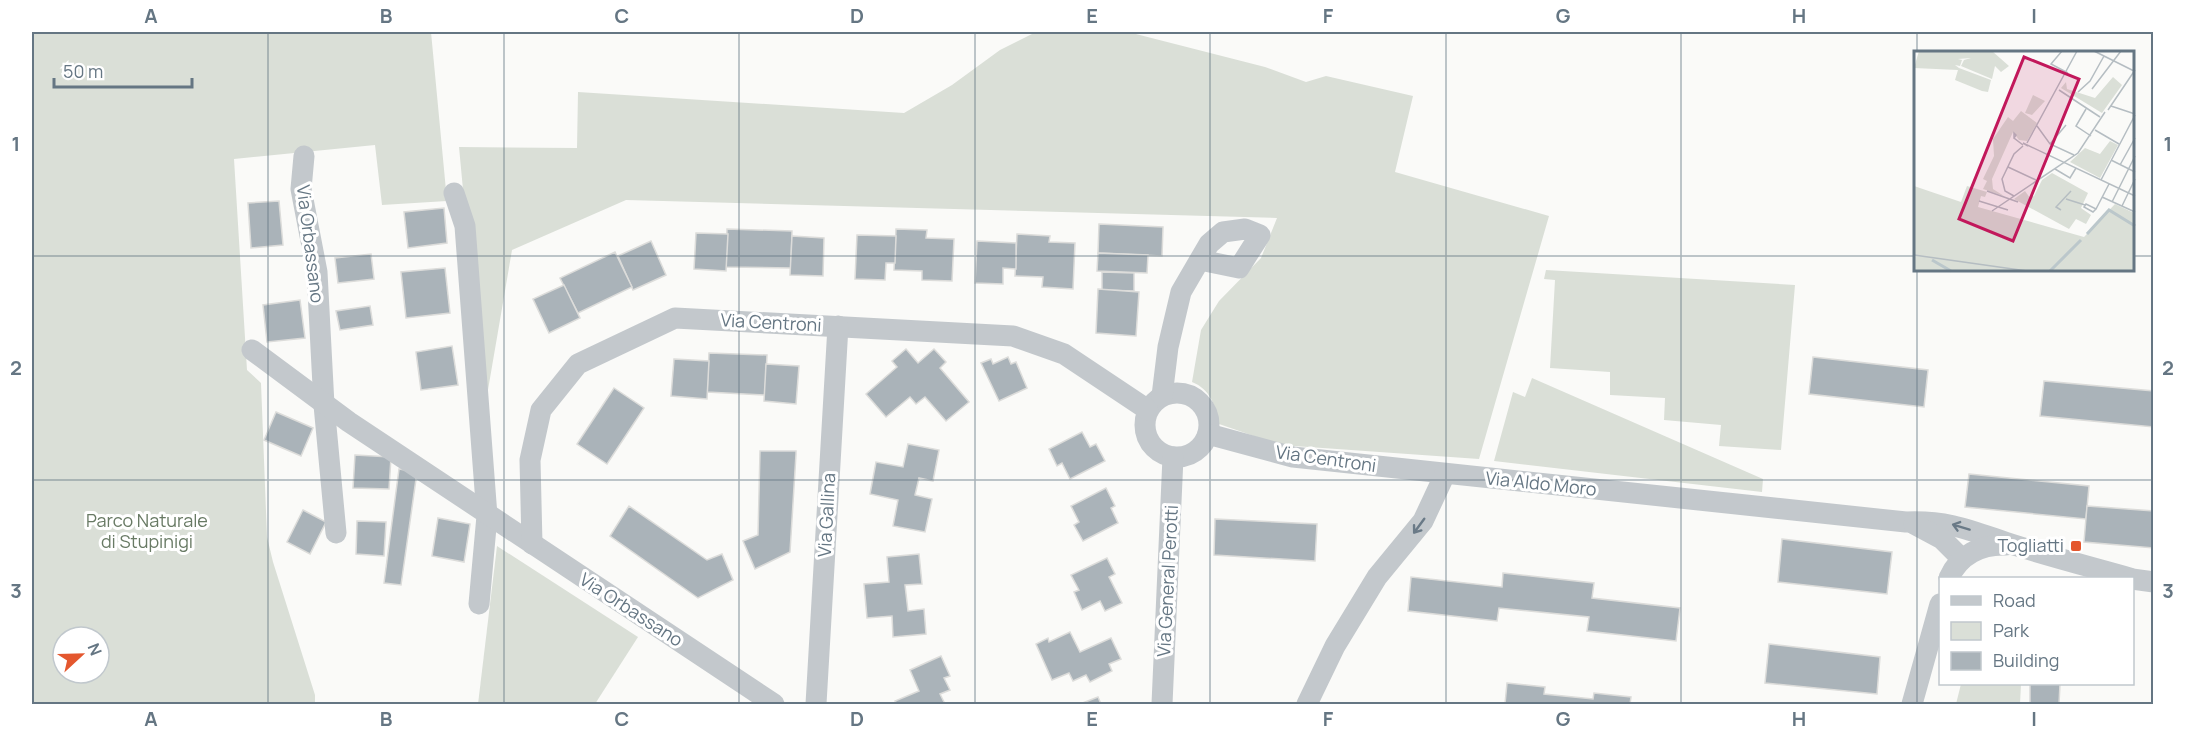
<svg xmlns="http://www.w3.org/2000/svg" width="2185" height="736" font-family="Manrope,sans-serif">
<rect width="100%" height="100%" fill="#fafaf8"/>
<!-- green -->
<g fill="#dadfd7" fill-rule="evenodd">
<path d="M32 32H431L447 201 382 205 375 145 234 159 247 370 261 383 267 537 273 562 315 695V704H32ZM63 637H99V673H63Z"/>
<path d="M1036 32H1128L1265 67 1306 82 1326 76 1413 96 1395 172 1549 216 1479 459 1280 445 1219 424C1216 406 1210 389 1192 382L1201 330 1219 301 1261 258 1277 218 626 200 512 250 484 413 459 147 577 148 578 92 904 113 952 85 1000 50Z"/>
<polygon points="1546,270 1795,285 1781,450 1719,446 1721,425 1664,420 1665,398 1610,395 1610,372 1550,368 1555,280 1544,279"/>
<polygon points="1532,378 1763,479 1762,492 1494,461 1513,392 1525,397"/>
<polygon points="497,546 638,637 595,704 478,704"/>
<polygon points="1961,684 2021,684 2020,704 1956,704"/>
</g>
<!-- building -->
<g fill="#aab3b9" stroke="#dcdcda" stroke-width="1.5">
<polygon points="279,201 283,245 251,248 248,203"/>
<polygon points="444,208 447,243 408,248 404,212"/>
<polygon points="1099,224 1163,227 1162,256 1098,253"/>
<polygon points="727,229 792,231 791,268 726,267"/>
<polygon points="896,229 927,230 926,238 954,239 952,281 922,280 922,271 894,270"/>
<polygon points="696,233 728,234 726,271 694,269"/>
<polygon points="1017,234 1050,236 1049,242 1075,243 1073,289 1042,287 1043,277 1015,276"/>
<polygon points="857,235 896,236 895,263 886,263 885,280 855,279"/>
<polygon points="792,236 824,238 823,276 790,275"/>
<polygon points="651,241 666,275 633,290 618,256"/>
<polygon points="977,241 1016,243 1016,269 1003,268 1003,284 975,283"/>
<polygon points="615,252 632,287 578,313 560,278"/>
<polygon points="1098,253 1148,255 1147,273 1097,271"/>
<polygon points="371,254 374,279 338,283 335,258"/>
<polygon points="445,268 450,313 406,318 401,272"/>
<polygon points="1102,272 1134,273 1134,291 1102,290"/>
<polygon points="564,285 580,318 549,333 533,299"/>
<polygon points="1098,289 1139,292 1136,336 1096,333"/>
<polygon points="300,300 305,338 267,342 263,305"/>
<polygon points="370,306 373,325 340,330 336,311"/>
<polygon points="452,346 458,385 421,390 416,352"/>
<polygon points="906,349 918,363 934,349 946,362 940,368 969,402 946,421 925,397 916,404 910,397 886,417 866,394 897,367 892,361"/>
<polygon points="709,353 767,355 765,395 707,392"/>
<polygon points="1008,357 1011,364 1016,362 1027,388 999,401 981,363 991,359 993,364"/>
<polygon points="1813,357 1928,370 1924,407 1809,394"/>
<polygon points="674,359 709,361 707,399 671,396"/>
<polygon points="766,364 799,366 796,404 764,401"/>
<polygon points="2044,381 2154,391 2154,427 2040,416"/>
<polygon points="614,388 644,408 607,464 577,444"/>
<polygon points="276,412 313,428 301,456 264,440"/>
<polygon points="1082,432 1090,447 1096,444 1105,461 1070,479 1062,463 1057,466 1049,449"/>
<polygon points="908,444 939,450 933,481 919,478 915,495 932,499 925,532 893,526 898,500 870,494 876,462 903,467"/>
<polygon points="760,451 796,451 796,454 790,552 755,569 743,541 758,535"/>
<polygon points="355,455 391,457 389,489 353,488"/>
<polygon points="399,469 417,472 401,585 384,583"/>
<polygon points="1969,474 2089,486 2086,519 1965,507"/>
<polygon points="1106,488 1115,506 1111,508 1118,523 1083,541 1074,525 1079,522 1071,506"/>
<polygon points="629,506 707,560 722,554 733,580 698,598 610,536"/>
<polygon points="2087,506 2154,511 2154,548 2084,542"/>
<polygon points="303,510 326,522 310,554 287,542"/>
<polygon points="438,518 470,524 464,562 432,556"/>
<polygon points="1215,519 1317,524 1315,561 1214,555"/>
<polygon points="357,521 386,522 384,556 356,554"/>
<polygon points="1782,539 1892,552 1887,594 1778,582"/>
<polygon points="919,554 922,584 905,585 908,611 924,609 926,634 893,637 892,616 867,618 864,584 889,582 887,557"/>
<polygon points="1107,558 1115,574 1109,577 1122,603 1105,611 1100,601 1082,610 1074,592 1079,590 1071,575"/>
<polygon points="1503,573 1594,583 1592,598 1680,608 1676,641 1587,631 1589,617 1499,608 1497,621 1408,611 1411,577 1502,587"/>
<polygon points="1070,632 1080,652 1111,638 1121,659 1109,664 1112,671 1090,682 1086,675 1073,681 1069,673 1052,680 1036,644 1048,638 1049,642"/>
<polygon points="1769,644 1880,657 1877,694 1765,683"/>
<polygon points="941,656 950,676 944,678 950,690 940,694 945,704 897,704 895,701 919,691 910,670"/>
<polygon points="1507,683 1545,687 1544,694 1593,699 1594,693 1631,697 1630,704 1505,704"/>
<polygon points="2030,684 2060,684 2059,704 2030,704"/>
<polygon points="1098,697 1101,704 1080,704"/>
</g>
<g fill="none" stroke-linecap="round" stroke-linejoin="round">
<!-- minor -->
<g stroke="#c3c8cc" stroke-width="21">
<polyline points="304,156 301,189 317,272 324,405 336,533"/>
<polyline points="454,193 465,226 487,516 479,604"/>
<polyline points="252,350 349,422 774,704"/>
<circle cx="1177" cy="425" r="32"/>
<polyline points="1162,396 1168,347 1181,292 1209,244 1223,232 1245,229 1260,235 1239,268 1200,260"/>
<path d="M1208 434 1293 457 1906 522C1950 520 1974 532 2014 545 2052 557 2091 567 2130 578"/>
<polyline points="1914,524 1942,539 1962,559"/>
<polyline points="532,544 530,460 541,410 578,364 675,318 1013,336 1064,354 1148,410"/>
<path d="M1949 578C1959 555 1981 544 2006 545"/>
<polyline points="2132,579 2154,582"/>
<polyline points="816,704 838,326"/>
<polyline points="1162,704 1173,457"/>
<polyline points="1307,704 1335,646 1377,577 1423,521 1445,474"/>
<polyline points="1912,704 1940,604"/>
</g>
</g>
<!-- one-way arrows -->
<defs><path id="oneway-shaft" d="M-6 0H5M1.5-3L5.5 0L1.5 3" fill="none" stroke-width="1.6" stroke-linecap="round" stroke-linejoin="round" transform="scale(1.5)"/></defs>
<g stroke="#6a7a87">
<use href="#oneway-shaft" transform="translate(1419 526) rotate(126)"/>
<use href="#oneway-shaft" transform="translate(1961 527) rotate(-163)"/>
</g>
<!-- grid -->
<path fill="none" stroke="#657683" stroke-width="1.5" stroke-opacity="0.55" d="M268 32V704M504 32V704M739 32V704M975 32V704M1210 32V704M1446 32V704M1681 32V704M1917 32V52M32 256H1915M2132 256H2154M1917 270V704M32 480H2154"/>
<!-- markers -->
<rect fill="#e4572e" stroke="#fff" stroke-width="2" x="2070" y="540" width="12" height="12" rx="3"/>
<g text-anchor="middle" stroke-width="6" stroke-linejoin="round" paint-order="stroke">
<!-- street labels -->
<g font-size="18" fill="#657683" stroke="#fff">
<text transform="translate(310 244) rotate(83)" y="6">Via Orbassano</text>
<text transform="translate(771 323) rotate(3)" y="6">Via Centroni</text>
<text transform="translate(1326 459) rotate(8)" y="6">Via Centroni</text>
<text transform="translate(1541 484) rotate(6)" y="6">Via Aldo Moro</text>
<text transform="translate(827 515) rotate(-87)" y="6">Via Gallina</text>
<text transform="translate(1168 581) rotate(-87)" y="6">Via General Perotti</text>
<text transform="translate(631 610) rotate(33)" y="6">Via Orbassano</text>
</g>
<!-- park labels -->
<g font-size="18" fill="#687a64" stroke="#fff">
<text x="147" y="527">Parco Naturale<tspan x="147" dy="21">di Stupinigi</tspan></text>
</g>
<!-- poi labels -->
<g font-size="18" fill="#657683" stroke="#fff" text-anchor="end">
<text x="2064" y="552">Togliatti</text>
</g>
</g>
<!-- overview -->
<g transform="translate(1914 51)">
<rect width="220" height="220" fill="#fafaf8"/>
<path d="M5 0H78L95 15 87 21 81 15 78 28 47 15 50 9 57 7 44 8 48 9 46 15 41 14 45 17 77 29 74 41 68 40 41 29 44 19 0 17ZM199 26 208 34 188 62 147 37 152 31 153 38 181 47ZM119 44 131 50 118 64 111 62ZM107 60 123 72 113 90 105 89 99 81 78 128 79 138 90 145 69 138 73 130 69 128 80 105 79 88 94 66 99 70ZM196 90 204 94 186 127 156 111 171 97 186 103ZM138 122 174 142 167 157 177 164 172 173 162 168 155 178 100 148 111 140 116 147 120 145 128 129ZM0 135 47 151 53 135 73 141 71 146 67 145 64 156 170 186 201 153 220 162V220H0Z" fill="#dadfd7"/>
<path fill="none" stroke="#bbc7cb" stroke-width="3" d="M173 183 195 159 221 175M18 209 37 220M136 220 167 189"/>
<path fill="none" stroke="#b5bdc2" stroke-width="1.5" d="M148 0 137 13 154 22M180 0 220 20M178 38 207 0M145 39 186 66M164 41 176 30 190 5M197 55 221 63M172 58 162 75 177 85M194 59 221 19M123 75 136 93 160 104M181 79 205 93M100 87V82L102 84 100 87 109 94M113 92 163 0M136 93 152 74M114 95 109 92 221 145M197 109 221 121M206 114 221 87M94 116 122 129M141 118 156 127 162 117M187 129 221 64M73 140 104 151M100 145 91 140 88 128 100 103 109 95M188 146 221 161M152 148 171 154M65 150 94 159M198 151 221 105M208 155 221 128M182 158 179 161 170 156 172 153 182 158 195 133M147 159 142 156 157 140M78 160 164 102 191 61M0 204 113 220"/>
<path fill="#c2185b" fill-opacity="0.15" stroke="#c2185b" stroke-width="3" d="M110 6 165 28 99 190 45 168Z"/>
<rect width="220" height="220" fill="none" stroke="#657683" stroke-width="3"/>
</g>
<!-- border -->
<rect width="2185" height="736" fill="none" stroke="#ffffff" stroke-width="66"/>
<!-- legend -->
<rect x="1939" y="577" width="195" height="108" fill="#ffffff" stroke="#c1c8cd" stroke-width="1.5"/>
<rect x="1951" y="596" width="30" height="9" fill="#c3c8cc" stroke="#c1c8cd" stroke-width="1.5"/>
<text x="1993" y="607" font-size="18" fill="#657683">Road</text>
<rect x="1951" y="622" width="30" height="18" fill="#dadfd7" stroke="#c1c8cd" stroke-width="1.5"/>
<text x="1993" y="637" font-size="18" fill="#657683">Park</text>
<rect x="1951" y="652" width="30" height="18" fill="#aab3b9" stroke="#c1c8cd" stroke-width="1.5"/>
<text x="1993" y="667" font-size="18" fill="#657683">Building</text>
<!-- north arrow -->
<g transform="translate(81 655) rotate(68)"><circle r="28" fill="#ffffff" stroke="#c1c8cd" stroke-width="1.5"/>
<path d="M0-4.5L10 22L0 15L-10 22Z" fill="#e4572e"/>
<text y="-9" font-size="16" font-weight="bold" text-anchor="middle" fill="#657683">N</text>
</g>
<!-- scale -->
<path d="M54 78v9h138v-9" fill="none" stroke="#657683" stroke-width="3"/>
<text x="63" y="78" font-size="18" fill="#657683" stroke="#ffffff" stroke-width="4.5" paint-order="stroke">50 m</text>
<rect x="33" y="33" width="2119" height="670" fill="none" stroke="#657683" stroke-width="2"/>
<g font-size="20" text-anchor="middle" font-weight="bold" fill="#657683">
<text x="151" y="23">A</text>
<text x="386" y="23">B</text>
<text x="622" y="23">C</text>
<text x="857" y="23">D</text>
<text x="1092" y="23">E</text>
<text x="1328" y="23">F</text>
<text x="1563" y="23">G</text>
<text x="1799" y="23">H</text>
<text x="2034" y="23">I</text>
<text x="16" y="151">1</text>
<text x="2168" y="151">1</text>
<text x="16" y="375">2</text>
<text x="2168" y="375">2</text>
<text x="16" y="598">3</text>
<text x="2168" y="598">3</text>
<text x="151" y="726">A</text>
<text x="386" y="726">B</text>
<text x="622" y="726">C</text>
<text x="857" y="726">D</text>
<text x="1092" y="726">E</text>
<text x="1328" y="726">F</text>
<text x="1563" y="726">G</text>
<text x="1799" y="726">H</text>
<text x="2034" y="726">I</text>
</g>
</svg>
